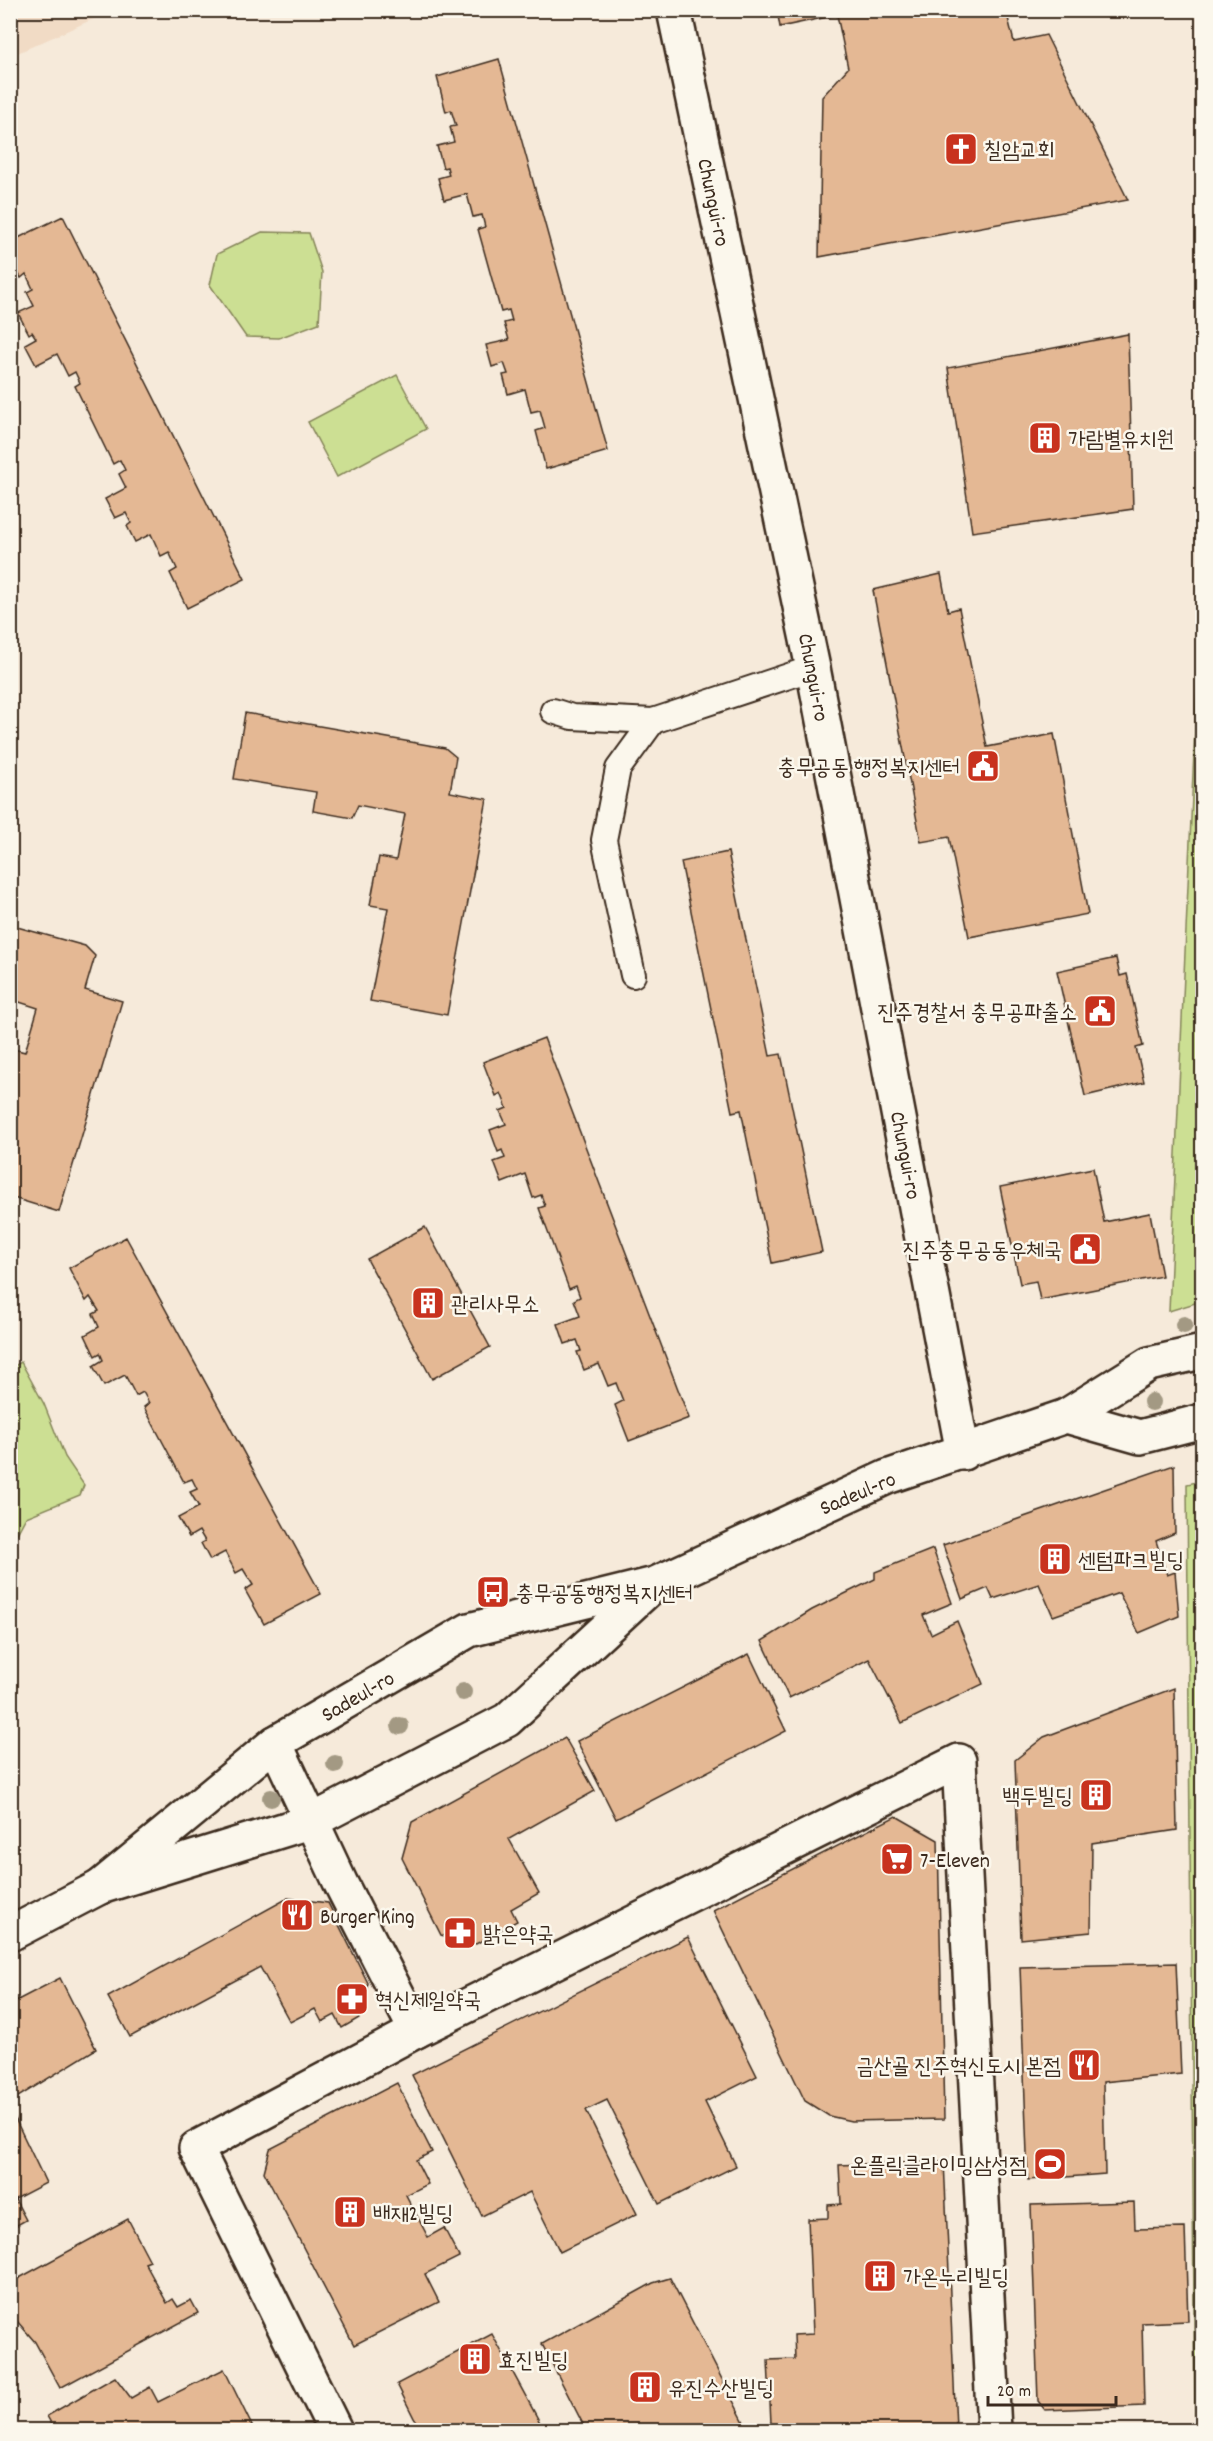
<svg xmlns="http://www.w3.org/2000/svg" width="1213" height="2441" font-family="Dekko,'Poor Story',sans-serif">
<rect width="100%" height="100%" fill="#f6eada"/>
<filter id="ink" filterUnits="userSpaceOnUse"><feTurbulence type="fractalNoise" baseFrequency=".0167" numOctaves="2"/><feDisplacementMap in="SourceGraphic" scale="12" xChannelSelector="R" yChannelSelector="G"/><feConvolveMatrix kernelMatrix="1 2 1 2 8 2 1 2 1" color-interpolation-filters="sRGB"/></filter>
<g filter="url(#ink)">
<!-- built -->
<polygon fill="#f1dbc5" points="11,10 111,10 111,11 11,56"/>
<!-- green -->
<g fill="#ccdf93" stroke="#848458" stroke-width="1.5">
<polygon points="262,232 309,233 322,272 319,323 279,338 246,337 210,285 217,254"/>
<polygon points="397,375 426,429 337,477 308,422"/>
<polygon points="1202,572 1202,1301 1169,1311"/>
<polygon points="21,1362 44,1404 65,1457 84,1485 80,1495 26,1517 11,1545 11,1368"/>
<polygon points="1202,1481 1202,2430 1195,2430 1187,1484"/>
</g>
<!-- building -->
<g fill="#e4b894" stroke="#3b2a1e" stroke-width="1.5">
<polygon points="777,10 1006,10 1014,42 1046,35 1128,200 819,257 822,97 848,68 837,15 780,27"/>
<polygon points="499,59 608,451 546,469 536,431 545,428 540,410 531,412 525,389 508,394 503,375 508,374 504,363 492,367 486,345 509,340 504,323 512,321 509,310 501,312 478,229 485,227 482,215 473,217 467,194 444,200 438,178 449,175 447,167 443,168 437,146 454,142 450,127 456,126 451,110 446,112 437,77"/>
<polygon points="63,216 245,579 187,608 170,573 177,569 169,552 161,556 151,534 135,542 127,526 131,523 126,513 115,518 105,499 126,488 119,474 125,470 120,460 113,464 75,386 80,383 75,372 68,376 57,354 36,365 25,344 36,338 32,332 29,334 18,313 34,306 27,292 33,289 26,274 21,278 10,258 10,242"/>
<polygon points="1128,334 1133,509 972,532 948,368"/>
<polygon points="941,574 948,611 959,608 987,747 1054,734 1088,914 969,937 949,837 921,842 873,590"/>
<polygon points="245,713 445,748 456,757 450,792 487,799 447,1015 370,1001 388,908 370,905 379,857 396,860 405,814 358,805 352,818 313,811 316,792 234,779"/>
<polygon points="728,852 770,1056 781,1054 822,1252 772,1263 741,1110 732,1112 681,862"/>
<polygon points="10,925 85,946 95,956 85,990 122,1001 59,1212 10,1197 10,1048 25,1052 38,1008 10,999"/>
<polygon points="1116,958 1120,976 1127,974 1143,1046 1136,1048 1144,1082 1085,1096 1057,971"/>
<polygon points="544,1038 689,1418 629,1441 615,1405 623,1401 616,1383 608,1386 599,1364 584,1370 577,1352 581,1351 577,1340 565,1344 558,1324 580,1316 574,1300 580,1297 576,1286 569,1289 539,1208 545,1206 541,1195 533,1198 525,1174 502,1183 494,1162 505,1158 502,1150 498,1152 490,1130 506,1124 500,1111 507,1108 501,1093 496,1096 483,1062"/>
<polygon points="1093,1168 1104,1222 1150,1213 1162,1276 1040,1300 1036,1281 1020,1284 1000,1187"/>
<polygon points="425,1227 490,1347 432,1379 367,1259"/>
<polygon points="126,1237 321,1594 264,1624 245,1590 253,1585 243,1569 236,1573 225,1552 210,1560 201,1543 205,1541 199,1531 189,1537 178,1518 199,1507 190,1492 197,1489 192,1479 184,1482 144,1407 149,1403 143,1392 136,1396 125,1375 104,1386 93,1366 103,1360 100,1353 95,1356 85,1335 99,1327 93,1314 99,1311 90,1297 86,1301 69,1268"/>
<polygon points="1174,1465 1175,1533 1156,1541 1167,1575 1175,1572 1179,1616 1139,1633 1119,1593 1053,1616 1039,1584 993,1599 988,1588 962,1599 943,1545"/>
<polygon points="933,1549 952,1603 923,1615 931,1634 957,1621 983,1684 902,1723 869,1659 789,1698 762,1641 812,1610 875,1579 875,1572"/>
<polygon points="749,1654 786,1731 616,1819 577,1741"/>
<polygon points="1174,1688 1177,1830 1092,1843 1091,1932 1021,1939 1015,1760 1044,1737"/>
<polygon points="565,1738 595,1791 509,1839 539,1893 511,1909 517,1921 476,1944 441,1935 402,1858 412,1822"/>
<polygon points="896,1816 938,1840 944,2119 851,2121 829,2116 805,2101 713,1910"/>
<polygon points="288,1898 328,1903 368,1983 359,2018 342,2028 335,2015 322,2022 315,2009 290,2022 260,1967 130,2037 108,1997"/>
<polygon points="688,1937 757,2076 705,2102 736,2166 659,2204 607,2100 586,2110 637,2214 560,2252 530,2192 482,2216 412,2075"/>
<polygon points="1176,1963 1181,2074 1103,2082 1105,2174 1028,2180 1020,1967"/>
<polygon points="60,1978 96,2049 10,2102 10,2004"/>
<polygon points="397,2083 432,2152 416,2160 428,2184 406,2195 428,2237 444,2228 459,2257 425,2274 439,2302 354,2345 264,2172 270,2149"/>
<polygon points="10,2108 46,2183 15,2199 26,2220 10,2229"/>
<polygon points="944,2161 956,2428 954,2430 775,2430 771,2423 768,2360 795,2359 794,2335 813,2334 808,2219 828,2218 828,2205 841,2204 839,2165"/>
<polygon points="1134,2202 1135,2229 1185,2228 1188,2321 1142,2323 1144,2406 1045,2410 1038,2401 1031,2205"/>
<polygon points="128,2219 150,2261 145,2263 167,2303 173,2299 178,2307 191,2300 198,2313 60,2388 35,2342 10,2313 10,2283"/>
<polygon points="670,2278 748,2430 586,2430 542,2344 653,2283"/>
<polygon points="492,2334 544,2430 420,2430 397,2384"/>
<polygon points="224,2369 254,2430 55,2430 47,2416 115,2377 131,2398 150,2387 158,2402"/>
</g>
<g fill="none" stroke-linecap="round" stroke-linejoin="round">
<defs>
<g id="lane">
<polyline points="553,711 572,717 653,721 813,668"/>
<polyline points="633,975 604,840 618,769 653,721"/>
</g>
<g id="street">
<polyline points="674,10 813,668 963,1453"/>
<polyline points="275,1743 341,1884 416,2031 196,2148 335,2430"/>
<polyline points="416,2031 959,1761 994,2430"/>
</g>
<g id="secondary">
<polyline points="1066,1416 1140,1437 1202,1421"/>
<polyline points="100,1887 275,1743 469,1630 655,1584 887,1477 1066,1416 1149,1364 1202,1352"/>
<polyline points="10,1934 100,1887 312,1821 507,1720 651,1587"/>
</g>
</defs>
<!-- lane casing -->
<use href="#lane" stroke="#3b2a1e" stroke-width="28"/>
<!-- street casing -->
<use href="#street" stroke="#3b2a1e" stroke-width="38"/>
<!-- secondary casing -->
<use href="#secondary" stroke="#3b2a1e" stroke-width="38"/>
<!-- lane -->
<use href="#lane" stroke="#fbf7ec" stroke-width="24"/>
<!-- street -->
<use href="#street" stroke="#fbf7ec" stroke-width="33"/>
<!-- secondary -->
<use href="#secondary" stroke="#fbf7ec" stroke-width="33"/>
</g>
<!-- trees -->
<g fill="#a39983">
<circle cx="1184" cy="1325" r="9"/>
<circle cx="1152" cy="1402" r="9"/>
<circle cx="463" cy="1692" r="9"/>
<circle cx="400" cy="1726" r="9"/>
<circle cx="335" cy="1764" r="9"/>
<circle cx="271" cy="1798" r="9"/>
</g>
</g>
<!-- icons -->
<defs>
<symbol id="church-square" viewBox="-11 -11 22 22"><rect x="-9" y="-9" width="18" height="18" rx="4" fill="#c8321e" stroke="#fbf7ec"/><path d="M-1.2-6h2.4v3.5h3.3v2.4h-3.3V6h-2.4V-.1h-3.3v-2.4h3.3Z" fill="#fff"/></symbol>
<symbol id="building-square" viewBox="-11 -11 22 22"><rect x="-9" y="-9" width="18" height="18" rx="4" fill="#c8321e" stroke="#fbf7ec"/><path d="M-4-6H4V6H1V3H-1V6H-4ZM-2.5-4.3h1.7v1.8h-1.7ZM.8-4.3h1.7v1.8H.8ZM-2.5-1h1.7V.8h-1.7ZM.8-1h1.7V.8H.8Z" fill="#fff"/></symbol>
<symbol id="civic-square" viewBox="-11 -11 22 22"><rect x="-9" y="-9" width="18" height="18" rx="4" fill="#c8321e" stroke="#fbf7ec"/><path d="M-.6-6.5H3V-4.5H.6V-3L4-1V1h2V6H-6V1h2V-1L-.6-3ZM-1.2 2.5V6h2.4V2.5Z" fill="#fff"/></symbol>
<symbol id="bus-square" viewBox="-11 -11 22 22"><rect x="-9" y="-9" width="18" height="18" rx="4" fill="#c8321e" stroke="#fbf7ec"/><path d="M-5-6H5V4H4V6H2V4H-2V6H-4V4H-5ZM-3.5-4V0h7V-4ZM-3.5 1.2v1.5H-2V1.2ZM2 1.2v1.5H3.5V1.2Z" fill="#fff"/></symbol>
<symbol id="supermarket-square" viewBox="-11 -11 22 22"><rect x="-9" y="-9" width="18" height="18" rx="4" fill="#c8321e" stroke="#fbf7ec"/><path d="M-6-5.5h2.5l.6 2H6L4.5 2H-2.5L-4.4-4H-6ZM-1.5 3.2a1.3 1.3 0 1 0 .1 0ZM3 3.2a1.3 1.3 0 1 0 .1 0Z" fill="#fff"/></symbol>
<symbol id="restaurant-square" viewBox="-11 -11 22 22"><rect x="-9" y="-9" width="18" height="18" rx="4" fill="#c8321e" stroke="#fbf7ec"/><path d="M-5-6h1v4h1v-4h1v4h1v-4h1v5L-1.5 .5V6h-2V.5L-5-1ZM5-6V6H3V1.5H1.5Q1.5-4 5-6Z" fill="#fff"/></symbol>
<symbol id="pharmacy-square" viewBox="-11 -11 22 22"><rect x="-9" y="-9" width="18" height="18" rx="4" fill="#c8321e" stroke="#fbf7ec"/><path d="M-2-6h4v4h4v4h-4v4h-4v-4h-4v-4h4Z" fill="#fff"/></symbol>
<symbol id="stadium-square" viewBox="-11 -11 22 22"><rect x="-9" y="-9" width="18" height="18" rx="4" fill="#c8321e" stroke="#fbf7ec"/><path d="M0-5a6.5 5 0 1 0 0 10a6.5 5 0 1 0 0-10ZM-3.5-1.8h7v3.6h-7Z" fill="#fff"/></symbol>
</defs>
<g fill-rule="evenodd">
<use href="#church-square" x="942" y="130" width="38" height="38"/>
<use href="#building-square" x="1026" y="419" width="38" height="38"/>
<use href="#civic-square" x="964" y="747" width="38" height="38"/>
<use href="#civic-square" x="1081" y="992" width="38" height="38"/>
<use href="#civic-square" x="1066" y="1230" width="38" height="38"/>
<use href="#building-square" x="409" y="1284" width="38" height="38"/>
<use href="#building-square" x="1036" y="1540" width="38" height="38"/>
<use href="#bus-square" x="474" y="1573" width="38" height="38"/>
<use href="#building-square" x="1077" y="1776" width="38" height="38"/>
<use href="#supermarket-square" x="878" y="1840" width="38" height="38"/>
<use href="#restaurant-square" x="278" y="1896" width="38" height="38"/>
<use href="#pharmacy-square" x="441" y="1914" width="38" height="38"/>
<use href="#pharmacy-square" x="333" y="1980" width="38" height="38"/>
<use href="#restaurant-square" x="1065" y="2046" width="38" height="38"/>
<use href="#stadium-square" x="1031" y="2145" width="38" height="38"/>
<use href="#building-square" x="331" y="2193" width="38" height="38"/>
<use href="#building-square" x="861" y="2257" width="38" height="38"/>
<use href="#building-square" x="456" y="2340" width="38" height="38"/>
<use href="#building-square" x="626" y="2368" width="38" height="38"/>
</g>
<g text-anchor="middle" stroke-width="5" stroke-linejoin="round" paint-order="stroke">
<!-- poi labels -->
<g font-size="22" fill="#3b2a1e" stroke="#fbf7ec" text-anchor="start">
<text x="984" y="157">칠암교회</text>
<text x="1068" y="446">가람별유치원</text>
<text x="960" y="774" text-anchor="end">충무공동 행정복지센터</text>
<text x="1077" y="1019" text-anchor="end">진주경찰서 충무공파출소</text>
<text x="1062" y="1257" text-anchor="end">진주충무공동우체국</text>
<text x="451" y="1311">관리사무소</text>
<text x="1078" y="1567">센텀파크빌딩</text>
<text x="516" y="1600">충무공동행정복지센터</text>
<text x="1073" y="1803" text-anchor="end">백두빌딩</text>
<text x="920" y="1867">7-Eleven</text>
<text x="320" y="1923">Burger King</text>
<text x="483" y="1941">밝은약국</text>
<text x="375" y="2007">혁신제일약국</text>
<text x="1061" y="2073" text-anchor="end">금산골 진주혁신도시 본점</text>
<text x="1027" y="2172" text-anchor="end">온플릭클라이밍삼성점</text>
<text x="373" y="2220">배재2빌딩</text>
<text x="903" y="2284">가온누리빌딩</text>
<text x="498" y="2367">효진빌딩</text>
<text x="668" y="2395">유진수산빌딩</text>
</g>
<!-- street labels -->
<g font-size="22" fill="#3b2a1e" stroke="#fbf7ec">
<text transform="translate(715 202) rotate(78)" y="8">Chungui-ro</text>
<text transform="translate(815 677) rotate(79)" y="8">Chungui-ro</text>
<text transform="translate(907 1155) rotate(79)" y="8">Chungui-ro</text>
<text transform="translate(857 1492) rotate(-23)" y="8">Sadeul-ro</text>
<text transform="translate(357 1695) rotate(-30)" y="8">Sadeul-ro</text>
</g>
</g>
<!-- margin -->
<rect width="1213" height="2441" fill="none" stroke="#fbf7ec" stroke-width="36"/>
<rect x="18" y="18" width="1177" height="2405" fill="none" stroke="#3b2a1e" stroke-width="2" filter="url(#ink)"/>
<!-- scale -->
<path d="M988 2396v9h128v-9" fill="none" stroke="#3b2a1e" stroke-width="3"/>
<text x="997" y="2396" font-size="18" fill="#3b2a1e" stroke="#fbf7ec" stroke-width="4.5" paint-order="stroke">20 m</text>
</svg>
